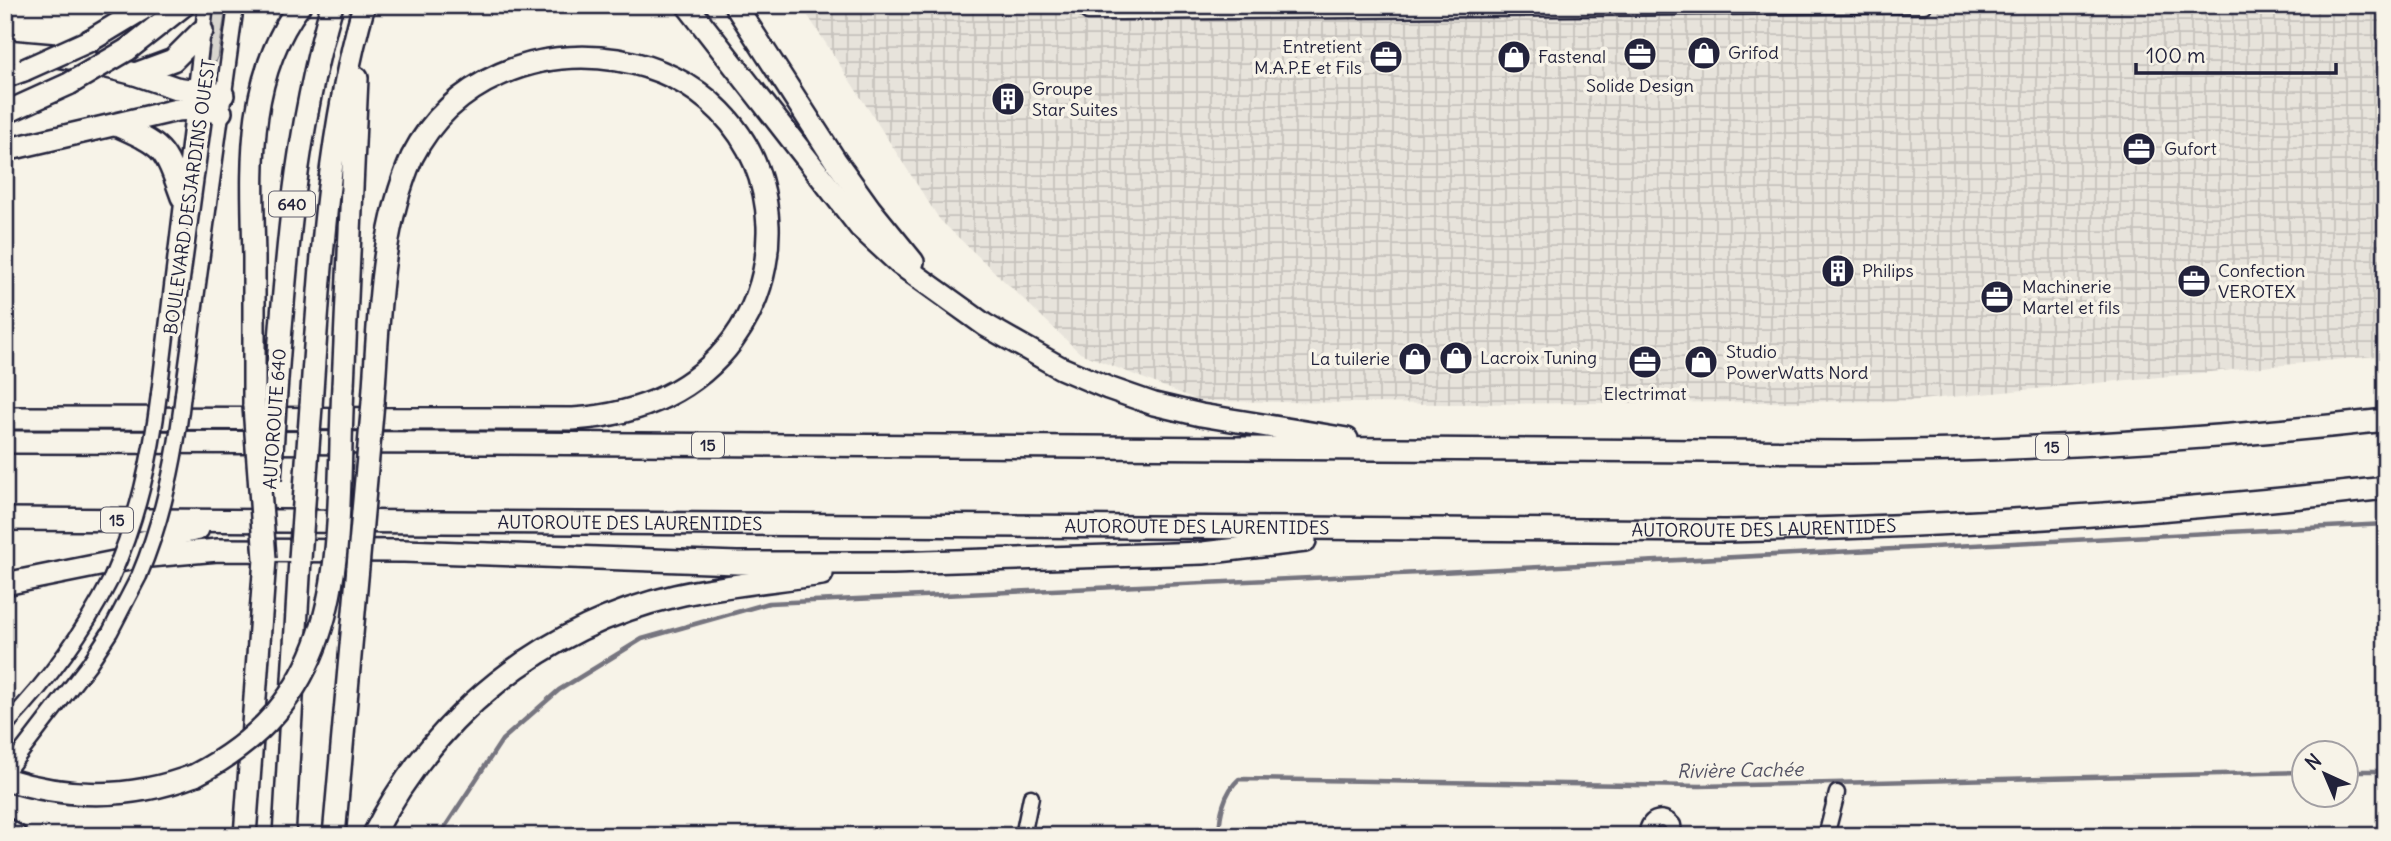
<svg xmlns="http://www.w3.org/2000/svg" width="2391" height="841" font-family="Delius,sans-serif">
<defs>
<pattern id="industrial-grid" width="8" height="8" patternUnits="userSpaceOnUse" patternTransform="scale(1.75)"><rect width="8" height="8" fill="#e7e3db"/><path d="M0 4h8M4 0v8" fill="none" stroke="#c6c2bd"/></pattern>
</defs>
<rect width="100%" height="100%" fill="#f7f3e8"/>
<filter id="ink" filterUnits="userSpaceOnUse"><feTurbulence type="fractalNoise" baseFrequency=".0143" numOctaves="2"/><feDisplacementMap in="SourceGraphic" scale="14" xChannelSelector="R" yChannelSelector="G"/><feConvolveMatrix kernelMatrix="1 2 1 2 8 2 1 2 1" color-interpolation-filters="sRGB"/></filter>
<g filter="url(#ink)">
<!-- industrial -->
<polygon fill="url(#industrial-grid)" points="801,5 2386,5 2386,355 1909,401 1445,404 1200,401 1080,353 940,220"/>
<!-- green -->
<polygon fill="#d8d5cf" stroke="#7d7c85" stroke-width="2" points="214,5 227,5 219,54 208,80 206,80"/>
<g fill="none" stroke-linecap="round" stroke-linejoin="round">
<!-- stream -->
<g stroke="#76747f" stroke-width="4.5">
<polyline points="2346,771 2386,771"/>
<polyline points="439,836 502,740 559,690 642,639 769,603 1441,572 2386,524"/>
<path d="M1220 836C1218 816 1225 791 1239 779L1700 786 2304 772"/>
</g>
<defs>
<g id="minor">
<polyline points="1088,5 1088,12 1119,12 1924,5"/>
<polyline points="159,394 206,5"/>
<polyline points="183,394 236,5"/>
<path d="M5 726C48 681 83 634 111 579"/>
<polyline points="5,773 89,664 110,632 139,576"/>
<polyline points="1023,836 1031,797"/>
<path d="M1647 836C1646 819 1662 812 1673 825L1674 836"/>
<polyline points="1826,836 1837,793"/>
</g>
<g id="highway">
<polyline points="687,5 860,227 900,264 985,325 1061,368 1108,388 1154,404 1201,415 1347,439"/>
<polyline points="735,5 835,160 870,209 913,262"/>
<polyline points="91,40 149,5"/>
<polyline points="127,50 184,5"/>
<polyline points="5,51 51,55 80,60 135,74 176,88 223,95"/>
<polyline points="135,74 173,60 202,31"/>
<polyline points="5,77 24,70"/>
<polyline points="5,113 69,84"/>
<path d="M116 125C165 147 164 147 182 197"/>
<polyline points="5,150 177,110 193,109 221,112"/>
<polyline points="343,386 357,78"/>
<path d="M254 406C254 356 254 306 254 257 252 170 245 78 300 5"/>
<path d="M275 406C285 270 294 136 332 5"/>
<path d="M311 406C320 271 327 136 364 5"/>
<path d="M5 418 573 419C637 415 694 393 733 340 757 307 769 267 768 226 760 32 492 0 412 157 379 232 379 322 373 402"/>
<path d="M5 442 483 443 1851 452C2030 450 2208 440 2386 420"/>
<path id="s1" d="M5 519 1725 531C1946 527 2166 513 2386 488"/>
<polyline points="134,544 198,529"/>
<polyline points="5,584 139,557 218,550 404,551 737,563 893,563 1203,553 1305,541"/>
<path d="M5 779C68 799 133 799 195 775"/>
<polyline points="5,829 16,836"/>
<polyline points="245,836 265,559"/>
<polyline points="284,836 300,559"/>
<polyline points="334,836 358,567"/>
<path d="M373 836C434 715 543 627 675 596 723 585 773 581 822 574"/>
</g>
</defs>
<!-- minor casing -->
<use href="#minor" stroke="#22223b" stroke-width="19"/>
<!-- highway casing -->
<use href="#highway" stroke="#22223b" stroke-width="26"/>
<!-- minor -->
<use href="#minor" stroke="#f7f3e8" stroke-width="14"/>
<!-- highway -->
<use href="#highway" stroke="#f7f3e8" stroke-width="21"/>
<defs>
<g id="minor-bridge">
<path d="M139 576C164 517 176 457 183 394"/>
<path d="M111 579C138 518 151 459 159 394"/>
</g>
<g id="highway-bridge">
<polyline points="24,70 91,40"/>
<polyline points="69,84 127,50"/>
<polyline points="254,406 265,559"/>
<polyline points="270,480 275,406"/>
<polyline points="300,559 311,406"/>
<polyline points="358,567 373,402"/>
<path d="M195 775C357 691 335 542 343 386"/>
</g>
</defs>
<!-- minor-bridge casing -->
<use href="#minor-bridge" stroke="#22223b" stroke-width="19" stroke-linecap="butt"/>
<!-- highway-bridge casing -->
<use href="#highway-bridge" stroke="#22223b" stroke-width="26" stroke-linecap="butt"/>
<!-- minor-bridge -->
<use href="#minor-bridge" stroke="#f7f3e8" stroke-width="14"/>
<!-- highway-bridge -->
<use href="#highway-bridge" stroke="#f7f3e8" stroke-width="21"/>
</g>
</g>
<!-- icons -->
<defs>
<symbol id="shop-disc" viewBox="-11 -11 22 22"><circle r="9.5" fill="#22223b" stroke="#f7f3e8"/><path d="M-5-2.5h2.3a2.7 3.5 0 0 1 5.4 0H5L5.5 6h-11ZM-1.5-2.5h3a1.5 2.3 0 0 0-3 0Z" fill="#fff"/></symbol>
<symbol id="office-disc" viewBox="-11 -11 22 22"><circle r="9.5" fill="#22223b" stroke="#f7f3e8"/><path d="M-6-3h4V-5.5h4V-3h4V5H-6ZM-1-4.5V-3h2v-1.5ZM-6 0V1H6V0Z" fill="#fff"/></symbol>
<symbol id="building-disc" viewBox="-11 -11 22 22"><circle r="9.5" fill="#22223b" stroke="#f7f3e8"/><path d="M-4-6H4V6H1V3H-1V6H-4ZM-2.5-4.3h1.7v1.8h-1.7ZM.8-4.3h1.7v1.8H.8ZM-2.5-1h1.7V.8h-1.7ZM.8-1h1.7V.8H.8Z" fill="#fff"/></symbol>
</defs>
<g fill-rule="evenodd">
<use href="#shop-disc" x="1685" y="34" width="38" height="38"/>
<use href="#office-disc" x="1621" y="35" width="38" height="38"/>
<use href="#office-disc" x="1367" y="38" width="38" height="38"/>
<use href="#shop-disc" x="1495" y="38" width="38" height="38"/>
<use href="#building-disc" x="989" y="80" width="38" height="38"/>
<use href="#office-disc" x="2120" y="130" width="38" height="38"/>
<use href="#building-disc" x="1819" y="252" width="38" height="38"/>
<use href="#office-disc" x="2175" y="262" width="38" height="38"/>
<use href="#office-disc" x="1978" y="278" width="38" height="38"/>
<use href="#shop-disc" x="1437" y="339" width="38" height="38"/>
<use href="#shop-disc" x="1396" y="340" width="38" height="38"/>
<use href="#office-disc" x="1626" y="343" width="38" height="38"/>
<use href="#shop-disc" x="1682" y="343" width="38" height="38"/>
</g>
<g text-anchor="middle" stroke-width="7" stroke-linejoin="round" paint-order="stroke">
<!-- shield labels -->
<g fill="#f7f3e8" stroke="#62616f" stroke-width="2">
<rect x="269" y="191.5" width="46" height="25" rx="5"/>
<rect x="692" y="432.5" width="32" height="25" rx="5"/>
<rect x="2036" y="434.5" width="32" height="25" rx="5"/>
<rect x="101" y="507.5" width="32" height="25" rx="5"/>
</g>
<g font-size="16" font-weight="bold" fill="#22223b">
<text x="292" y="210">640</text>
<text x="708" y="451">15</text>
<text x="2052" y="453">15</text>
<text x="117" y="526">15</text>
</g>
<!-- poi labels -->
<g font-size="18" fill="#22223b" stroke="#f7f3e8" text-anchor="start">
<text x="1362" y="53" text-anchor="end">Entretient<tspan x="1362" dy="21">M.A.P.E et Fils</tspan></text>
<text x="1728" y="59">Grifod</text>
<text x="1538" y="63">Fastenal</text>
<text x="1640" y="92" text-anchor="middle">Solide Design</text>
<text x="1032" y="95">Groupe<tspan x="1032" dy="21">Star Suites</tspan></text>
<text x="2164" y="155">Gufort</text>
<text x="1862" y="277">Philips</text>
<text x="2218" y="277">Confection<tspan x="2218" dy="21">VEROTEX</tspan></text>
<text x="2022" y="293">Machinerie<tspan x="2022" dy="21">Martel et fils</tspan></text>
<text x="1726" y="358">Studio<tspan x="1726" dy="21">PowerWatts Nord</tspan></text>
<text x="1480" y="364">Lacroix Tuning</text>
<text x="1390" y="365" text-anchor="end">La tuilerie</text>
<text x="1645" y="400" text-anchor="middle">Electrimat</text>
</g>
<!-- street labels -->
<g font-size="18" fill="#22223b" stroke="#f7f3e8">
<text transform="translate(190 197) rotate(-82)" y="6">BOULEVARD DESJARDINS OUEST</text>
<text transform="translate(275 419) rotate(-86)" y="6">AUTOROUTE 640</text>
<text dy="6" stroke="none"><textPath href="#s1" startOffset="625">AUTOROUTE DES LAURENTIDES</textPath></text>
<text dy="6" stroke="none"><textPath href="#s1" startOffset="1192">AUTOROUTE DES LAURENTIDES</textPath></text>
<text dy="6" stroke="none"><textPath href="#s1" startOffset="1759">AUTOROUTE DES LAURENTIDES</textPath></text>
</g>
<!-- water labels -->
<g font-size="19" font-style="italic" fill="#535263" stroke="#f7f3e8">
<text transform="translate(1740 770) rotate(-1)" y="7">Rivière Cachée</text>
</g>
</g>
<!-- margin -->
<rect width="2391" height="841" fill="none" stroke="#f7f3e8" stroke-width="28"/>
<rect x="14" y="14" width="2363" height="813" fill="none" stroke="#22223b" stroke-width="2.5" filter="url(#ink)"/>
<!-- north arrow -->
<g transform="translate(2325 774) rotate(316)"><circle r="33" fill="#f7f3e8" stroke="#a29fa3" stroke-width="2"/>
<path d="M0-5L12 26L0 18L-12 26Z" fill="#22223b"/>
<text y="-10" font-size="19" font-weight="bold" text-anchor="middle" fill="#22223b">N</text>
</g>
<!-- scale -->
<path d="M2136 63v10h200v-10" fill="none" stroke="#22223b" stroke-width="3.5"/>
<text x="2146" y="63" font-size="21" fill="#22223b" stroke="#f7f3e8" stroke-width="5" paint-order="stroke">100 m</text>
</svg>
